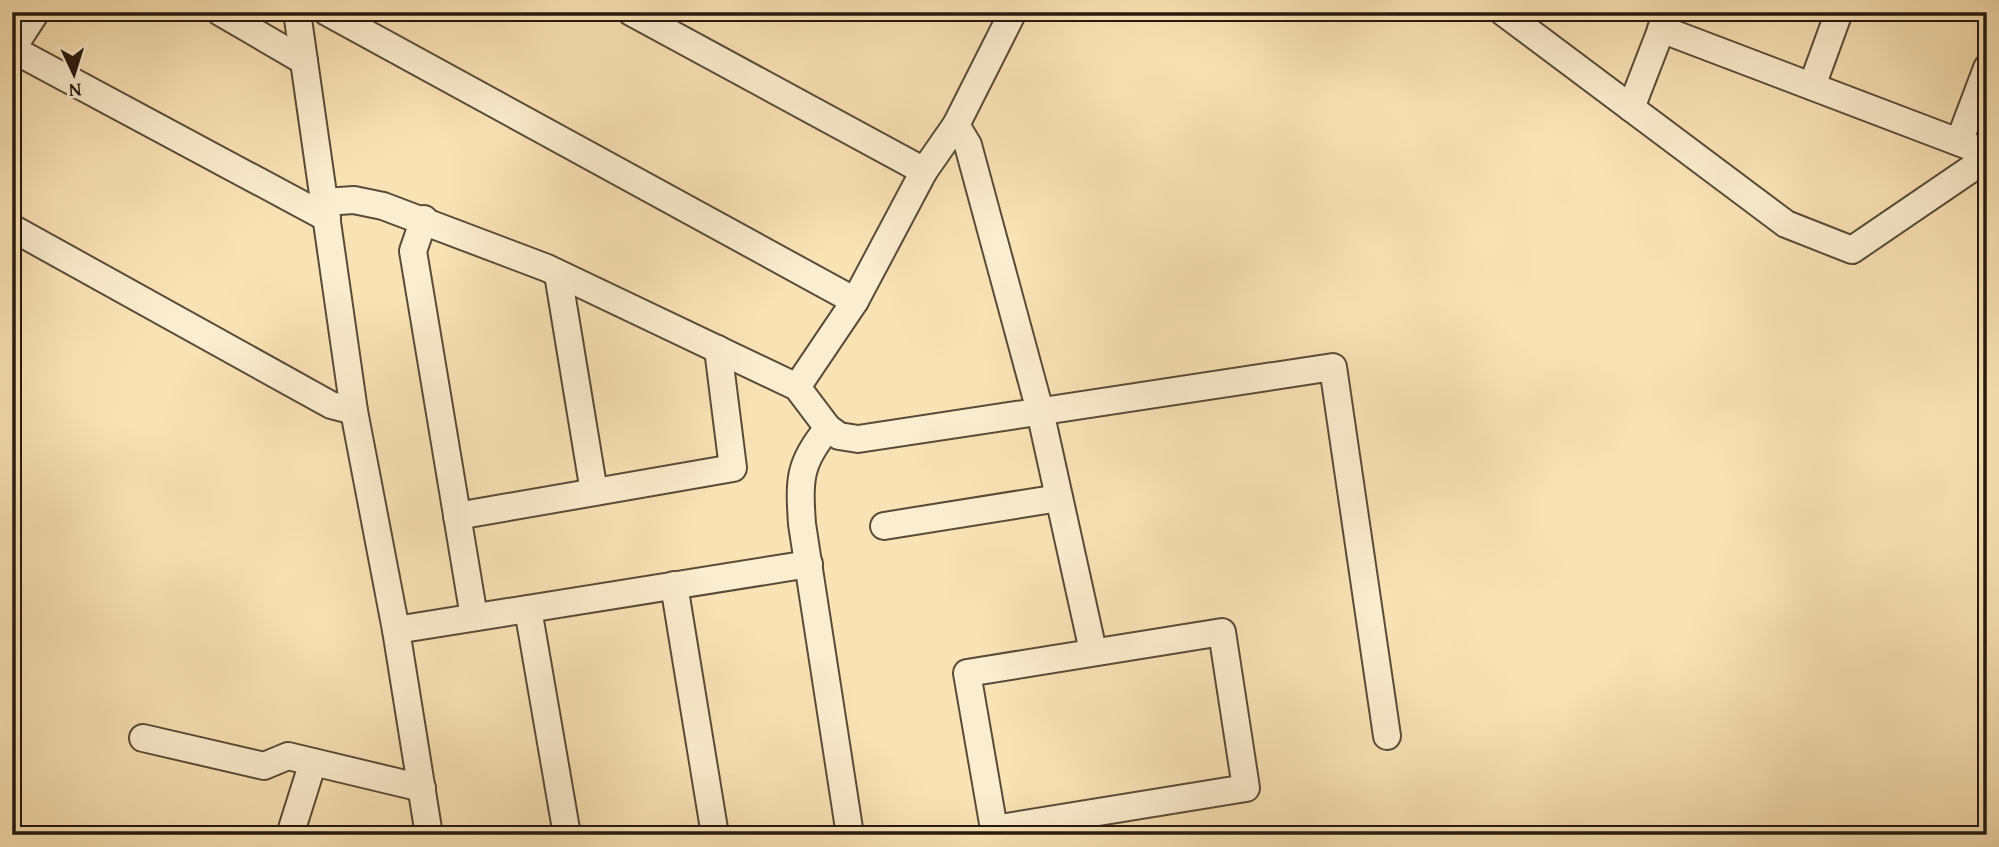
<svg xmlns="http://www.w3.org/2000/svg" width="1999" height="847" font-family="'Gentium Book Plus',serif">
<rect width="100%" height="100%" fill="#f9e3b5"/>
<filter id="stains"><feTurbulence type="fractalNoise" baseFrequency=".00286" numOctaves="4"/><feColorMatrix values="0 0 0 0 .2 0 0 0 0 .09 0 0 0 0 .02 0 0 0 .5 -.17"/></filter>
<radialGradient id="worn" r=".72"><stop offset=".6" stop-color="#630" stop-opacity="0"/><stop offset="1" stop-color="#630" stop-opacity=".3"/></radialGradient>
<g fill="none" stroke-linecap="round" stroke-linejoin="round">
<defs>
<g id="minor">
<polyline points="36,12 12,49 327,218"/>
<polyline points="220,12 304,61"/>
<polyline points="297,12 354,411 396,630 429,835"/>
<polyline points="327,12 855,301"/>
<polyline points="631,12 924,171"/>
<polyline points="1503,12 1786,224 1852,250 1987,158"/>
<polyline points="1661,29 1987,153"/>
<polyline points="1812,86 1839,12"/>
<polyline points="1631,108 1668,12"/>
<polyline points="956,125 968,145 1040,411 1093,651"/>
<polyline points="1959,142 1987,68"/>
<polyline points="324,202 354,200 383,206 547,268 797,387 828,428 839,436 858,439 1333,367 1387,736"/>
<polyline points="424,219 413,251 474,617"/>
<polyline points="12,228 331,405 354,411"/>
<polyline points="558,274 594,492"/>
<polyline points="797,387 855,301 924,171 956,125 1013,12"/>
<path d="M828 428C799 463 799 479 802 524L850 835"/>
<polyline points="457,516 733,468 718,349"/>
<polyline points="884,526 1059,498"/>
<polyline points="674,585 715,835"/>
<polyline points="528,609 567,835"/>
<polyline points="396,630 809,564"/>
<polygon points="1222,632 1246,788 994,829 967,673"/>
<polyline points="143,738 264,766 288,756 422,788"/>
<polyline points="290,835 313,762"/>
</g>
</defs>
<!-- minor casing -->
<use href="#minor" stroke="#5a4b38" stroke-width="30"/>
<!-- minor -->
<use href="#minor" stroke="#fbedcf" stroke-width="26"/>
</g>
<!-- margin -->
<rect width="1999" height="847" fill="none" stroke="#f9e3b5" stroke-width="42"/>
<rect x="14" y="14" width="1971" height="819" fill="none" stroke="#25180f" stroke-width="3.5"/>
<rect x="21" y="21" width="1957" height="805" fill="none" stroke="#25180f" stroke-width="2"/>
<!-- north arrow -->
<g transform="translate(74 74) rotate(176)" stroke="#fbedcf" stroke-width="5" paint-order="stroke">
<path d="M0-5L12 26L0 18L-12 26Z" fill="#25180f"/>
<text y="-10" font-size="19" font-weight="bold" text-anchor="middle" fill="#25180f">N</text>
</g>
<rect width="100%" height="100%" filter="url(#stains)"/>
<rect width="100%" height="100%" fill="url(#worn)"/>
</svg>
